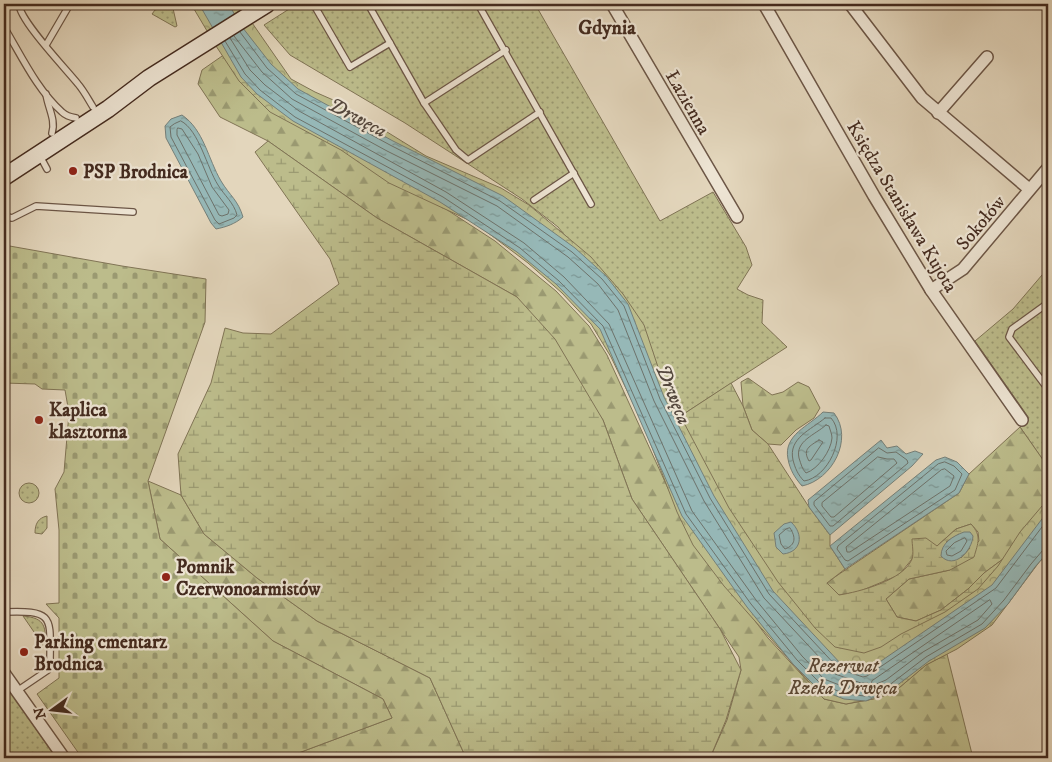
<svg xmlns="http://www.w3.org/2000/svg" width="1052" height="762" font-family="'IM FELL DW Pica',serif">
<defs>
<pattern id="grass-dots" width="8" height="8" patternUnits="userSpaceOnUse" patternTransform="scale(1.25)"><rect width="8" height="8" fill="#bcbc8b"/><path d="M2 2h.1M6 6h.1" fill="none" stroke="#9a9971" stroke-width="1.8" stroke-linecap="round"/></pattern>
<pattern id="forest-firs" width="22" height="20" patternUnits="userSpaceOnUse" patternTransform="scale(1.25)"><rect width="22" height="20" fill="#bcbc8b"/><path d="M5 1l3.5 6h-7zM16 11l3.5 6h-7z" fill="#9a9971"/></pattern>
<pattern id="wetland-marsh" width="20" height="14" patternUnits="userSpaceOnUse" patternTransform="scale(1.25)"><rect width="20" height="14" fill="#bcbc8b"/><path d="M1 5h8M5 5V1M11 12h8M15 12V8" fill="none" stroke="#9a9971"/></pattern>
<pattern id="cemetery-stones" width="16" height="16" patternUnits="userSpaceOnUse" patternTransform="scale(1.25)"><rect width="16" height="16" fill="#bcbc8b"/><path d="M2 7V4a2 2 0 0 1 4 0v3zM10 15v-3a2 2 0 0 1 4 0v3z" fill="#9a9971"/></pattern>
<pattern id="park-crowns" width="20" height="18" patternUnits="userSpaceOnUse" patternTransform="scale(1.25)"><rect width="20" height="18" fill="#bcbc8b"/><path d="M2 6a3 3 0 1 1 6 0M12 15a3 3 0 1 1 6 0" fill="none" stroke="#9a9971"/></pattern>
<pattern id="water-ripples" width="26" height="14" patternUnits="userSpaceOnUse" patternTransform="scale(1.25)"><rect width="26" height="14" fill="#96b8b7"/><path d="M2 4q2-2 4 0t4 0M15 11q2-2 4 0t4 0" fill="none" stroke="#7c9694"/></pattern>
</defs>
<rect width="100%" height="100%" fill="#e3d6bc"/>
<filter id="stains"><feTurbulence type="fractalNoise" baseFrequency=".004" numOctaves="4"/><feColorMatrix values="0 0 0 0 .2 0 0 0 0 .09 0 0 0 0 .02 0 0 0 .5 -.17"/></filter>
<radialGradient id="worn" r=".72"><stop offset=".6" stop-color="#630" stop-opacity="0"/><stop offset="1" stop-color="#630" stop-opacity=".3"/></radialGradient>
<!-- grass -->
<g fill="url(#grass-dots)" stroke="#807455">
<polygon points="166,4 172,4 177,26 175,27 152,14 155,10 167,7"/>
<polygon points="297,4 535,4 660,221 713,192 746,247 752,265 737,289 748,295 763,300 762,323 787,347 676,419 575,248 558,227 522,199 405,123 290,55 264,25"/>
<polygon points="1048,268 1048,467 1020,427 1029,418 975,341 1013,309"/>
<circle cx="29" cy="493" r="10"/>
<path d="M47 516V528L42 534 35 533C35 524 38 518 47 516Z"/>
<path d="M23 616C46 618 46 627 45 648Z"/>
<polygon points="4,683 56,758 4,758"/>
</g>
<!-- forest -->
<g fill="url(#forest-firs)" stroke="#807455">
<polygon points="225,54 435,202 495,241 556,291 589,326 607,355 683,521 701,550 768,638 824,699 846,704 873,699 893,693 926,665 947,654 973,758 710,758 727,720 741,670 739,657 632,499 603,420 517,297 377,218 268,141 220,117 198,84 202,70"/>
<polygon points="748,378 772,395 783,392 798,382 809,387 820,408 814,418 796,430 781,445 768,444 752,430 743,406 741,382"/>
<polygon points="1020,427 1048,467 1048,511 1022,545 984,573 968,589 941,610 916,621 897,617 886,599 909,579 950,570 979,541 978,532 971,524 956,529 937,546 912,559 899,575 858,592 839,595 826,583 959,493 969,474"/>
<polygon points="148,481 181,495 204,534 257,578 317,621 430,678 466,758 285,758 392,718 383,699 273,641 160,539"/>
</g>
<!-- wetland -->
<g fill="url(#wetland-marsh)" stroke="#807455" fill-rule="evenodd">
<polygon points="268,141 377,218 517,297 555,339 603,420 632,499 720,629 741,670 726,720 710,758 466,758 430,678 317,621 257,578 204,534 181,495 178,454 211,383 225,328 243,333 271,334 339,284 330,259 255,152"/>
<path d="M731 383 743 406 752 430 768 444 809 507 830 535V546L845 569 827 583 839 595C859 592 904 580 912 559 914 554 912 544 912 539L926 538 937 546 956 529 971 524C982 536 978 543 974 557L950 570 909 579 886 599 897 617 916 621 941 610 968 589 984 573 1022 545 992 584 865 672 842 665 773 591 676 419ZM959 534 970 548 961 558 946 542Z"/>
</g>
<!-- cemetery -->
<polygon fill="url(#cemetery-stones)" stroke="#807455" points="4,245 122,266 206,279 205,322 148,481 160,539 273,641 383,699 392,718 285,758 82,758 37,694 59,678 59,618 46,604 59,603 59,530 55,489 64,472 69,413 65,390 42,389 35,384 4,383"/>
<!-- park -->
<polygon fill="url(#park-crowns)" stroke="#807455" points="191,4 239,4 291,79 315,92 340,103 426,156 501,188 529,205 591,257 623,294 644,325 664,385 729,508 778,582 815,628 835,647 864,653 881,647 901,634 945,612 978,589 998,566 1020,532 1048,499 1048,555 1040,561 992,625 957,649 926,665 893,693 873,699 846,704 824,699 724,586 693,545 677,512 643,424 611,357 591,324 562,293 528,263 475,223 389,183 341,150 270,112 239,81 216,46"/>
<!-- water -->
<g fill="url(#water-ripples)" stroke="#75807a">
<polygon points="199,4 229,4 239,23 271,64 298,89 393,141 503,196 575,248 606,276 628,304 664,397 714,496 773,591 842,665 865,672 992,585 1048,511 1048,552 1035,567 1008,604 985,628 929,661 891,690 866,701 844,699 818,689 793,664 747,607 682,516 600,329 556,284 517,252 440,202 293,121 257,94 241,77"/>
<path d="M182 115C204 130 208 159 221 181 230 196 238 200 243 217 235 224 226 227 216 229L211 223 166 138 165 126 171 119Z"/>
<path d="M823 412 834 413C854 439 832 480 802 486 795 478 790 470 788 459 783 435 809 426 823 412Z"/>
<polygon points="881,440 887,448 897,446 906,454 915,451 923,454 912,466 830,535 809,507 808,500"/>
<polygon points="945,457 957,462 969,474 959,493 845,569 830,546 936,460"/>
<path d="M791 522C804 534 802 552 783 554L776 547 774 533 784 524Z"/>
<path d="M964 532H970L973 536C972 551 954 570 941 556 941 543 953 536 964 532Z"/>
</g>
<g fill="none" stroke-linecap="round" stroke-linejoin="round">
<!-- shore -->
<g stroke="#6d726b" stroke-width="1">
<polyline points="240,32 267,68 296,94 390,145 500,201 572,252 602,279 624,306 660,399 710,498 769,594 839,669 863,677 867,676 996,588 1048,519"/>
<polyline points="230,38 250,70 265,85 299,111 446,192 524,243 564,277 609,324 692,511 756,600 802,656 824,679 847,688 864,689 869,687 868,683 861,683 835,674 764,598 704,501 654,401 618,310 598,284 568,257 497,206 387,151 292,99 262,72 234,36"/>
<polyline points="225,41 245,74 260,90 295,117 443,197 520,248 559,281 603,326 686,514 751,604 797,660 821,684 845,694 865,696 888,686 926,657 982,624 1004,600 1031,564 1043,550 1048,549"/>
<path d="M181 121C199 130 207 168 218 185 224 195 234 203 237 215L234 218 219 224 215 220 171 137 170 127 174 124Z"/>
<polygon points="178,128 182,129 198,154 212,187 229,210 228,214 222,216 219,215 177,135 177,130"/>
<path d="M825 418H831C848 437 827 478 804 481 798 475 795 468 793 460 788 438 811 430 825 418Z"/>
<path d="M826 425 829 426C830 430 832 434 832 438 831 451 818 469 806 473 802 469 801 464 799 458 795 441 815 435 826 425Z"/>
<path d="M819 440 823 442 811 460 809 461C802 449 810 446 819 440Z"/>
<polygon points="879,448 887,453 896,452 907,460 908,463 833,526 830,526 814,505 814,502"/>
<polygon points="878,457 887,459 894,459 897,463 834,517 831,517 822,506 822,503"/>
<polygon points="945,462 954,466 962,474 955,490 848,561 845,560 837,549 838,546 938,464"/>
<polygon points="945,469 954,476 950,486 850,552 847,552 846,547 941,470"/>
<path d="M790 528C796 537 796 545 785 549L781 544 779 535 786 529Z"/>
<polygon points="965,538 967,541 961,551 952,556 947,555 946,551 954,543"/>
<polygon points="990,600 992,604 978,620 923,652 886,680 874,685 871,684 872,681"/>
</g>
<defs>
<g id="service">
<path d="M19 4C19 20 66 69 78 84 84 91 88 99 93 107"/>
<polyline points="315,4 314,5 350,67 390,43"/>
<polyline points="368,4 424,103 456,150 468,160 540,112"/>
<polyline points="478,4 591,204"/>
<path d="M4 27C21 55 37 90 62 112 66 116 70 117 76 118"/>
<polyline points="46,45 70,4"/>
<path d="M46 94C48 108 56 120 52 133"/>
<polyline points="424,103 506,50"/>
<polyline points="40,156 47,169"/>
<polyline points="534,200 574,173"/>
<polyline points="4,216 12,218 36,206 133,212"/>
<polyline points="1048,303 1012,329 1009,337 1048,389"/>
<path d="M4 612C56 610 50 617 50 665L48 670 17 691"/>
</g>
<g id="minor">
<polyline points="612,4 737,217"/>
<polyline points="764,4 874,196 931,290 1022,420"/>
<polyline points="850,4 922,98 1029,189"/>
<polyline points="938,113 987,57"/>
<polyline points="931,290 963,269 1048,168"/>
<polyline points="4,673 64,758"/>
</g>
<polyline id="secondary" points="4,177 108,109 149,78 267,4"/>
</defs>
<!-- service casing -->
<use href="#service" stroke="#6c5646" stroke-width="8"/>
<!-- minor casing -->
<use href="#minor" stroke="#6c5646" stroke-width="14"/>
<!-- secondary casing -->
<use href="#secondary" stroke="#442b1f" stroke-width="19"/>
<!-- service -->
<use href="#service" stroke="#ede4d3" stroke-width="5.5"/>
<!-- minor -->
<use href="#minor" stroke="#ede4d3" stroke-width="11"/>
<!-- secondary -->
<use href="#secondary" stroke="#ede4d3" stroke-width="16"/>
</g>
<!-- markers -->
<g fill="#8f2418" stroke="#ede4d3" stroke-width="2">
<circle cx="73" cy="171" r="5"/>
<circle cx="39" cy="420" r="5"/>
<circle cx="166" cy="577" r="5"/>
<circle cx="24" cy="652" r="5"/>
</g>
<g text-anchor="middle" stroke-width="4.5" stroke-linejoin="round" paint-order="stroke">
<!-- street labels -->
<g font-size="19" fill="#442b1f" stroke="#ede4d3">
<text transform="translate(689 102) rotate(60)" y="7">Łazienna</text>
<text transform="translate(903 206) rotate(59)" y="7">Księdza Stanisława Kujota</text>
<text transform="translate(980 222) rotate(-50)" y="7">Sokołów</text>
</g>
<!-- poi labels -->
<g font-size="19" font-weight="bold" fill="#442b1f" stroke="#ede4d3" text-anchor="start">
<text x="83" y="178">PSP Brodnica</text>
<text x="49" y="416">Kaplica<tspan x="49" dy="22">klasztorna</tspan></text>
<text x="176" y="573">Pomnik<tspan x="176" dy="22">Czerwonoarmistów</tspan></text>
<text x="34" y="648">Parking cmentarz<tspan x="34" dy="22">Brodnica</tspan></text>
</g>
<!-- park labels -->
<g font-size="19" font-style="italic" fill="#5c4835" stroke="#ede4d3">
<text x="843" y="672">Rezerwat<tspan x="843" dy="22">Rzeka Drwęca</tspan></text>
</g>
<!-- neighbourhood labels -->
<g font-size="20" font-weight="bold" fill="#442b1f" stroke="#ede4d3">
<text x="607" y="34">Gdynia</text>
</g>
<!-- water labels -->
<g font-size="20" font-style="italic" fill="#54473d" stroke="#ede4d3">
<text transform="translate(358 117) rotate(28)" y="7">Drwęca</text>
<text transform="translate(674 394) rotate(68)" y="7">Drwęca</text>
</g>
</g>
<!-- margin -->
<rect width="1052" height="762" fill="none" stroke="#e3d6bc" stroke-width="20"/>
<rect x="5" y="5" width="1042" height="752" fill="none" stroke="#442b1f" stroke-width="2.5"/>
<rect x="10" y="10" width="1032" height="742" fill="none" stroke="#442b1f"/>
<!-- north arrow -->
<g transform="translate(52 710) rotate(255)" stroke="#ede4d3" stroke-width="4" paint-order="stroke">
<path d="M0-4L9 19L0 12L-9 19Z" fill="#442b1f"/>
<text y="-8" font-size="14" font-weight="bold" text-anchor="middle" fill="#442b1f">N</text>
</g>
<rect width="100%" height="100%" filter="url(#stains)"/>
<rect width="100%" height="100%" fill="url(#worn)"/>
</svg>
